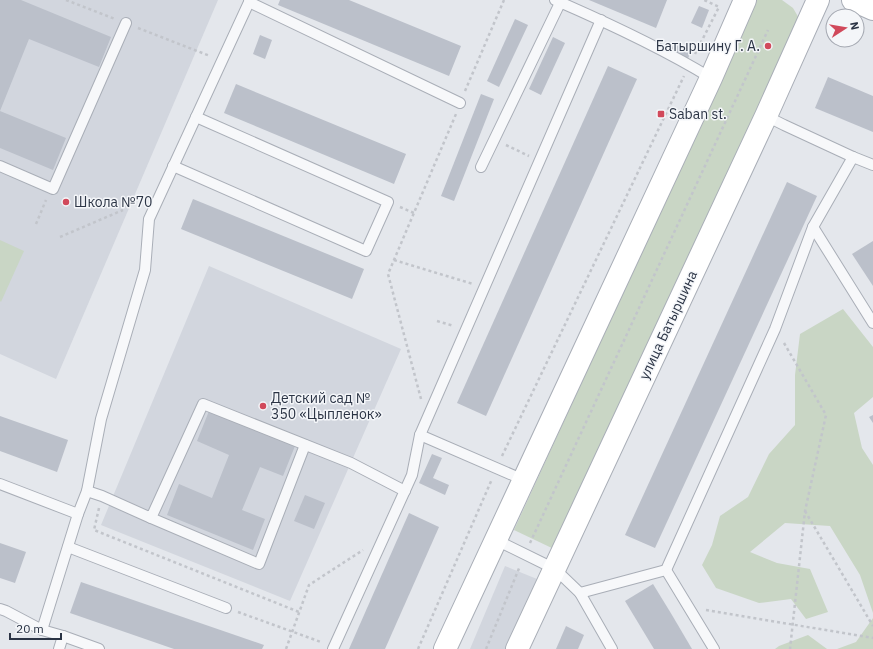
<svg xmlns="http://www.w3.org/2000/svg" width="873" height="649" font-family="'IBM Plex Sans',sans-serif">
<rect width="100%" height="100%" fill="#e4e7ec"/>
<!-- built -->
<g fill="#d2d6de">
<polygon points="0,0 218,0 56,379 0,354"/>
<polygon points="209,266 401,349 290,601 101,525"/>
<polygon points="505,566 537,579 507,649 470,649"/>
</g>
<!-- green -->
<g fill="#c9d6c5">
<polygon points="757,0 782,0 793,8 800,20 556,550 514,530"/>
<polygon points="0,240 24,251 1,302 0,301"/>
<polygon points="843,309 873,347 873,397 854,413 862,448 873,465 873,613 860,575 830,526 785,523 750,552 777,563 810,569 828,612 806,619 791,599 759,603 716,588 702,565 712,545 720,516 748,497 769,454 795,425 795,375 800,334"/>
<polygon points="873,618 873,649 837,649 856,642"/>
<polygon points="808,635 827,649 775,649 779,646"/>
</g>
<!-- building -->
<g fill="#bbc0ca">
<polygon points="0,0 21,0 111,37 99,67 29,39 0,111 66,138 53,170 0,148"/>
<polygon points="280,0 349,0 461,46 449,76 278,5"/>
<polygon points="589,0 667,0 656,28"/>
<polygon points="699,6 709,10 702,28 691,23"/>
<polygon points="515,19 528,25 499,87 487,81"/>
<polygon points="260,35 272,40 265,59 253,54"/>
<polygon points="553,37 565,43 541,95 529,89"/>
<polygon points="674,43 691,51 687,61 670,53"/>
<polygon points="608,66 637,79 486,416 457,403"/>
<polygon points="828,77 873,96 873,132 815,108"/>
<polygon points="236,84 406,154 394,184 224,113"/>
<polygon points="481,94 494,99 454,201 441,196"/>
<polygon points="787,182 817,196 655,548 625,535"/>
<polygon points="193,199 364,269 352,299 181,229"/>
<polygon points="873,241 873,286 852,254"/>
<polygon points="209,411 295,446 283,476 260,467 242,510 265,519 253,550 167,515 179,484 212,498 229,455 197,441"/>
<polygon points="873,415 873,423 869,417"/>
<polygon points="0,416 68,440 57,472 0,451"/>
<polygon points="432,454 442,458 433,478 449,485 445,495 419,483"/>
<polygon points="305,495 325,503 314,529 294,521"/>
<polygon points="409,513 439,527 385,649 349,649"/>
<polygon points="0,543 26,552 15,583 0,578"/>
<polygon points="81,582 264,645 262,649 174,649 70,613"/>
<polygon points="653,584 672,615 692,649 654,649 625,601"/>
<polygon points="566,626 584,635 578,649 556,649"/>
</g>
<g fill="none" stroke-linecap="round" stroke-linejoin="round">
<defs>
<g id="lane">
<path d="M555 0C608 23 662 48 711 78"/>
<polyline points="249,2 460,103"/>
<polyline points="853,157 873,165"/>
<polyline points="0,166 53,189 126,23"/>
<polyline points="173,166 366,251 388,202 196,117"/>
<polyline points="481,167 560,3"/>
<polyline points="813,227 873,323"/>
<polyline points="524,480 420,435 601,20"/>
<polyline points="0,484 78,514"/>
<polyline points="87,491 102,496 151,518 203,404 351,463 405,491"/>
<polyline points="151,518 259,564 305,445"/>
<polyline points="496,540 555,569 580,593 666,570 775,329 813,227 853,157 784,125 766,116"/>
<polyline points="68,547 226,608"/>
<polyline points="666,570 714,649"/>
<polyline points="580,593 612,649"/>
<polyline points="0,609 6,611 42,630 63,636 99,649"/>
<polyline points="42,630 78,514 87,491 101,419 145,270 149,219 250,0"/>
<polyline points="59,649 63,636"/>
<polyline points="333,649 412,475 420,435"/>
</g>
<g id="secondary">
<polyline points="853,0 873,9"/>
<polyline points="445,649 711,78 745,0"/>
<polyline points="517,649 766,116 818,0"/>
</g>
</defs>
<!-- lane casing -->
<use href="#lane" stroke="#a9aeb7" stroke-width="12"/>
<!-- secondary casing -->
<use href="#secondary" stroke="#a9aeb7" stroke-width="24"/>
<!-- path -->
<g stroke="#c2c5cb" stroke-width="2.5" stroke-dasharray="3 3" stroke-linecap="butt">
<polyline points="66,0 115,19"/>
<polyline points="138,28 210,56"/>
<polyline points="695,54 719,7 704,0"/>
<polyline points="465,91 504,0"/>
<polyline points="506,145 529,156"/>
<polyline points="400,207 414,213"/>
<polyline points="36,224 46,200"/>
<polyline points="60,237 123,210"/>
<polyline points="394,260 473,284"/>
<polyline points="437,321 454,326"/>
<polyline points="784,343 826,415 805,511 790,649"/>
<polyline points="421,399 388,274 456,114"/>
<polyline points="502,456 684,76"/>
<polyline points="99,508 94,530 299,612"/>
<polyline points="805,511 873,626"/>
<polyline points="530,543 768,30"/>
<polyline points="706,610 873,638"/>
<polyline points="238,612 321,642"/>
<polyline points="286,649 309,585 363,550"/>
<polyline points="418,649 492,479"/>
<polyline points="486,649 520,566"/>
</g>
<!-- lane -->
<use href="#lane" stroke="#f7f8fa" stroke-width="10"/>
<!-- secondary -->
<use href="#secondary" stroke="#fff" stroke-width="22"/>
</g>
<!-- markers -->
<g fill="#d1495b" stroke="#f4f6f9" stroke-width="1.5">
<circle cx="768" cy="46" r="4"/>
<rect x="657" y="110" width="8" height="8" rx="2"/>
<circle cx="66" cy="202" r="4"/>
<circle cx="263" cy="406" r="4"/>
</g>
<g text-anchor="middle" stroke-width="3" stroke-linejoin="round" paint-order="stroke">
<!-- poi labels -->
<g font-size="14" fill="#2b3445" stroke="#f4f6f9" text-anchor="start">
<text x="760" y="51" text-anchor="end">Батыршину Г. А.</text>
<text x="669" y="119">Saban st.</text>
<text x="74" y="207">Школа №70</text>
<text x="271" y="403">Детский сад №<tspan x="271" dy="16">350 «Цыпленок»</tspan></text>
</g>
<!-- street labels -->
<g font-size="14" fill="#2b3445" stroke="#f4f6f9">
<text transform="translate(668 325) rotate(-65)" y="5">улица Батыршина</text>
</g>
</g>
<!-- north arrow -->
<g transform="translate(845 28) rotate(78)"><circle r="19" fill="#f4f6f9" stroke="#a4a8b1"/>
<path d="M0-3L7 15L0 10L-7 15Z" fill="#d1495b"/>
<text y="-6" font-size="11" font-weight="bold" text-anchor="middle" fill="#2b3445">N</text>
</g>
<!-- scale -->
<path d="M10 633v6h51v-6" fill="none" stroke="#2b3445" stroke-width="2"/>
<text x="16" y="633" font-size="12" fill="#2b3445" stroke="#f4f6f9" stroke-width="3" paint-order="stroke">20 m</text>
</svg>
